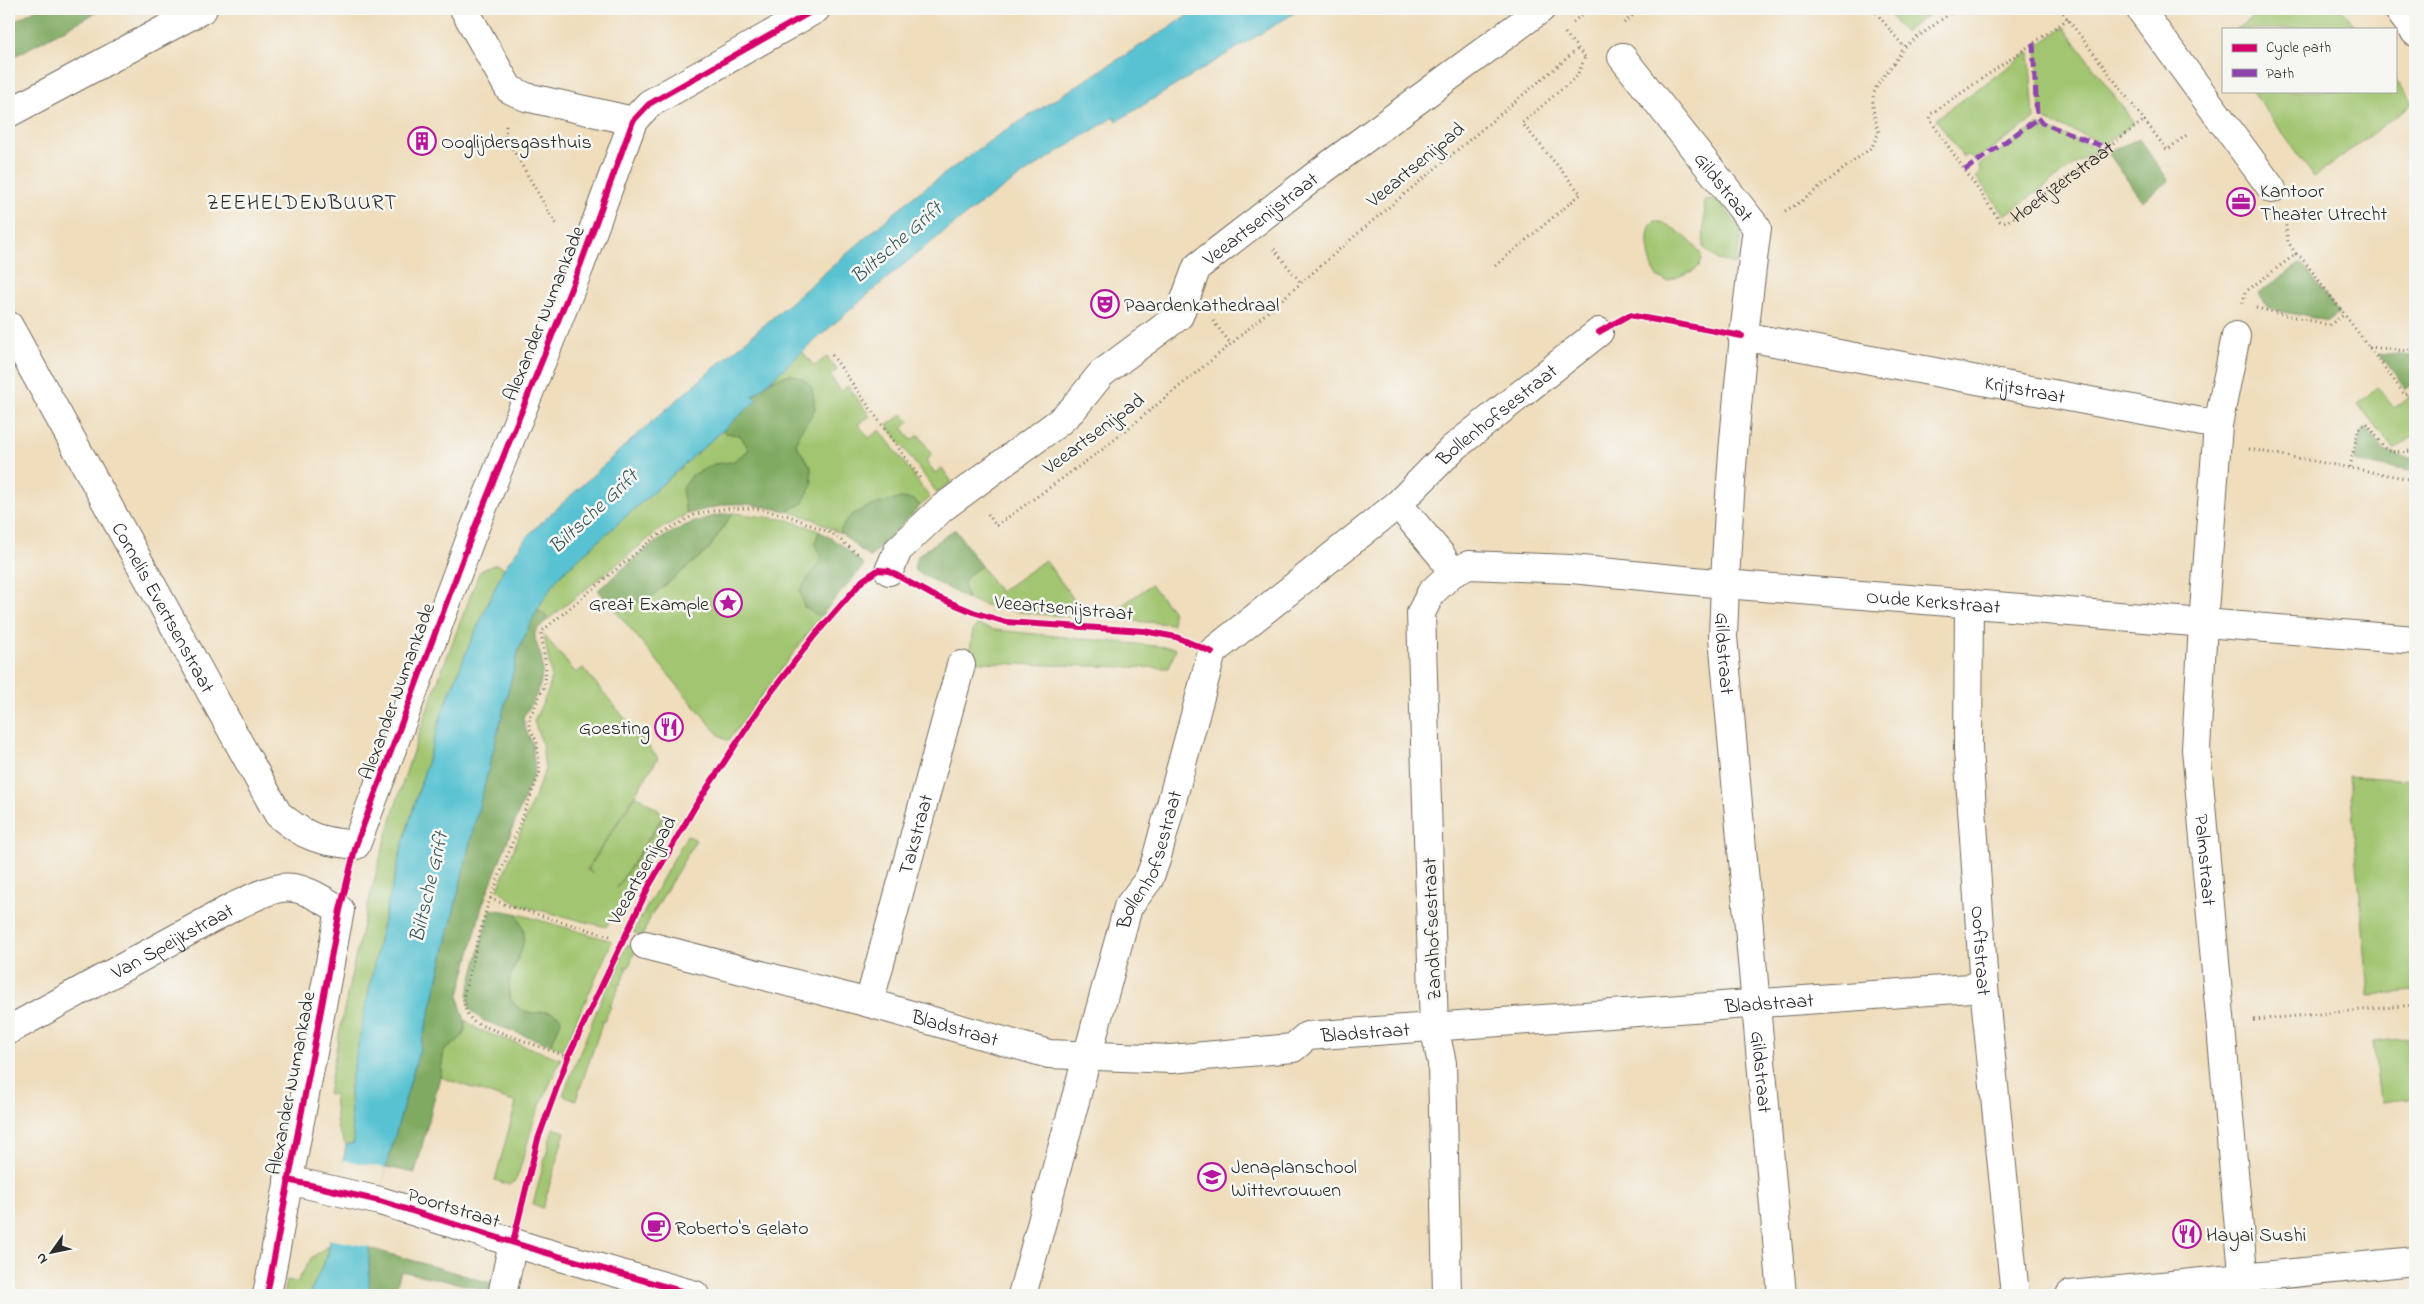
<svg xmlns="http://www.w3.org/2000/svg" width="2424" height="1304" font-family="'Indie Flower',sans-serif">
<rect width="100%" height="100%" fill="#f6f6f2"/>
<filter id="ink" filterUnits="userSpaceOnUse"><feTurbulence type="fractalNoise" baseFrequency=".02" numOctaves="2"/><feDisplacementMap in="SourceGraphic" scale="10" xChannelSelector="R" yChannelSelector="G"/><feConvolveMatrix kernelMatrix="1 2 1 2 8 2 1 2 1" color-interpolation-filters="sRGB"/></filter>
<filter id="wash" filterUnits="userSpaceOnUse"><feTurbulence type="fractalNoise" baseFrequency=".0096" numOctaves="4" result="noise"/><feDisplacementMap in="SourceGraphic" scale="20" xChannelSelector="R" yChannelSelector="G"/><feGaussianBlur stdDeviation="1.12" result="paint"/><feColorMatrix in="noise" values="0 0 0 0 0 0 0 0 0 0 0 0 0 0 0 0 0 1.4 0 .05"/><feComposite in="paint" operator="in"/></filter>
<g filter="url(#wash)">
<rect width="100%" height="100%" fill="#efddbc"/>
<!-- green -->
<g fill="#a1c56f" stroke="#66784d">
<polygon points="1885,9 1938,9 1904,32"/>
<polygon points="2265,9 2342,9 2357,29 2236,29"/>
<polygon points="2064,27 2134,123 2106,144 2045,120 2040,114 2037,46"/>
<polygon points="2029,52 2034,119 1975,160 1969,155 1963,157 1936,119"/>
<polygon points="2395,79 2413,103 2314,177 2252,91 2395,91"/>
<polygon points="2037,125 2098,148 2005,215 1976,177 1980,172 1979,165"/>
<polygon points="1705,200 1719,201 1742,231 1736,264 1718,260 1703,247"/>
<path d="M1654 221C1667 220 1701 246 1702 259L1699 266 1693 271 1667 281 1657 277C1650 264 1642 233 1654 221Z"/>
<polygon points="802,351 814,366 827,357 837,370 830,376 841,391 848,386 870,416 858,424 869,438 880,430 930,498 920,506 915,500 889,502 855,513 840,532 841,534 816,520 787,511 802,504 811,467 796,445 798,432 815,409 814,403 790,374 770,381"/>
<polygon points="2377,387 2394,408 2415,393 2415,444 2414,436 2394,450 2358,404"/>
<polygon points="903,414 909,422 903,428 911,440 919,435 932,455 926,460 935,473 942,468 952,482 937,493 887,425"/>
<polygon points="723,430 725,433 740,435 749,450 732,462 714,464 684,507 687,514 662,528 546,621 547,618 539,611 535,612 542,599 561,574"/>
<polygon points="733,513 789,520 819,531 815,544 820,556 819,563 800,590 805,607 820,617 728,741 718,734 608,602 630,604 650,598 708,550"/>
<path d="M1045 560 1076 602 1073 617C1038 614 1003 612 969 600 959 581 965 577 981 566L1000 592Z"/>
<path d="M496 564 504 568 468 648 442 713 403 843 379 940 350 1086 351 1119 354 1143 346 1145 337 1128 334 1094H328C346 991 369 888 401 788 424 715 452 643 480 571Z"/>
<polygon points="1151,585 1172,610 1173,624 1120,620 1121,606"/>
<polygon points="977,625 995,630 1176,648 1169,668 1014,664 968,661 973,630"/>
<polygon points="544,635 576,673 583,668 658,758 587,870 593,873 588,869 636,795 664,814 617,888 665,815 671,819 606,927 519,905 508,898 498,889 545,770 542,743 534,721 549,689 551,674"/>
<polygon points="2349,776 2415,780 2415,991 2369,995"/>
<polygon points="687,835 696,840 650,918 642,937 633,932"/>
<path d="M515 913 612 941 564 1050 551 1045 561 1021 549 1012C523 1016 503 1007 510 977 512 971 516 965 518 959 522 945 523 925 515 913Z"/>
<polygon points="627,945 636,948 629,967 624,967 627,969 620,985 616,986 619,988 611,1004 608,1005 611,1006 604,1022 601,1021 602,1024 576,1100 563,1095 604,992"/>
<path d="M465 1020 479 1030 561 1059 535 1117 518 1175 515 1181 509 1185 495 1180 516 1103 440 1077 444 1051C456 1040 467 1038 465 1020Z"/>
<polygon points="2415,1037 2415,1098 2380,1102 2373,1042"/>
<polygon points="553,1128 565,1132 543,1208 533,1204"/>
<polygon points="330,1244 328,1254 309,1295 284,1295 287,1280 297,1282 311,1258"/>
</g>
<!-- forest -->
<g fill="#80aa62" stroke="#566a46">
<polygon points="37,9 103,9 9,59 9,24"/>
<polygon points="2139,139 2169,181 2142,201 2109,154 2114,149"/>
<polygon points="2301,262 2339,313 2328,321 2270,309 2258,294"/>
<polygon points="2379,353 2411,356 2415,353 2415,383 2406,389"/>
<path d="M790 374 803 379 811 386C813 393 816 404 814 410 808 425 799 426 796 445L811 467 812 485 802 504 787 511 749 504H728L687 514 682 490 691 476 714 464 732 462 749 450 740 435 725 433 723 430 756 400 753 396 770 381Z"/>
<polygon points="2367,428 2384,452 2415,459 2415,472 2354,461 2361,432"/>
<path d="M901 498 915 500 920 506 870 558 840 532C847 508 880 504 901 498Z"/>
<path d="M733 513 708 550 650 598 630 604 608 602 598 590C643 552 672 520 733 513Z"/>
<path d="M955 529 981 566C965 577 959 581 969 600L914 570 916 559 920 554Z"/>
<polygon points="819,531 842,545 864,565 820,617 804,607 800,590 819,563 820,556 815,544"/>
<path d="M539 611 544 613 547 618C545 624 537 627 535 633 534 639 539 650 541 656 546 680 536 698 523 717L525 728 532 743 535 771 482 906 459 995C458 1010 473 1025 460 1039 456 1044 449 1046 444 1051L440 1077 415 1173 386 1167 429 1016 470 842 518 652 535 612Z"/>
<path d="M490 909 515 913C520 920 525 929 524 938 522 962 493 989 520 1009 530 1017 539 1010 550 1012 553 1013 557 1015 560 1017L561 1021 551 1045 482 1020 470 1009 468 994Z"/>
<polygon points="369,1248 491,1283 488,1295 478,1295 479,1288 401,1271 394,1295 369,1295"/>
</g>
<!-- water -->
<path fill="#58c2d2" stroke="#42767e" d="M1198 9H1301L1117 121 1114 117C1066 147 1016 177 971 211 895 269 824 332 753 396L757 400 561 574C542 599 529 623 518 652L470 842 429 1016 386 1167 369 1248V1295H309L328 1254 346 1145 354 1143 351 1119 350 1086 379 940 403 843 442 713 468 648 504 568 530 533 641 431 914 196 994 138Z"/>
<!-- pier -->
<polygon fill="#efddbc" points="343,1160 386,1168 371,1247 328,1239"/>
</g>
<g filter="url(#ink)">
<g fill="none" stroke-linecap="round" stroke-linejoin="round">
<defs>
<g id="minor">
<polyline points="464,9 509,89 526,97 633,121"/>
<polyline points="2140,9 2272,189"/>
<path id="s2" d="M1622 57 1757 228C1739 363 1727 500 1723 637L1782 1295"/>
<polyline points="9,113 203,9"/>
<path id="s3" d="M9 326 278 814C306 838 319 841 356 845L471 537 580 266 633 121 649 104 816 9"/>
<path id="s4" d="M1742 336 2218 425 2236 336"/>
<path id="s5" d="M2218 425 2203 624 2196 749 2245 1295"/>
<polyline points="1398,504 1441,555 1452,573"/>
<path id="s6" d="M889 571 898 550 942 508 1059 422 1073 409 1101 374 1179 316 1197 267 1324 169 1541 9"/>
<path id="s7" d="M1969 603 1968 749 1984 987 2015 1295"/>
<path id="s8" d="M645 945 869 1003 1049 1054 1171 1059 1293 1048 1307 1036 1984 987"/>
<path id="s9" d="M869 1003 961 665"/>
<path id="s10" d="M9 1030 233 907C285 882 290 879 340 910L267 1295"/>
<polyline points="288,1180 380,1201 540,1251 695,1295"/>
<polyline points="502,1295 513,1242"/>
<path id="s11" d="M1022 1295 1128 907 1149 879 1156 860 1212 652 1398 504 1452 449 1599 332"/>
<path id="s12" d="M1447 1295 1442 1063 1434 1027 1421 613 1431 593 1452 573 1469 565 1571 569 1725 584 2415 640"/>
<polyline points="2070,1295 2415,1261"/>
</g>
<polyline id="tertiary" points="2398,9 2415,32"/>
</defs>
<!-- minor casing -->
<use href="#minor" stroke="#70695e" stroke-width="30"/>
<!-- tertiary casing -->
<use href="#tertiary" stroke="#70695e" stroke-width="30"/>
<!-- path -->
<g stroke="#70695e" stroke-width="3" stroke-dasharray="1 4" stroke-linecap="butt">
<polyline points="1873,9 1904,47 1956,9"/>
<polyline points="2060,9 2167,150 2188,134"/>
<path id="s1" d="M2068 19 1931 114 1930 120 2000 221 2007 222 2143 121"/>
<polyline points="1573,22 1589,9"/>
<polyline points="1624,23 1640,9"/>
<polyline points="1565,33 1585,57"/>
<polyline points="506,126 505,136 557,226"/>
<path d="M1785 211 1802 201 1872 147 1879 132C1862 81 1884 85 1904 47"/>
<polyline points="1274,249 1301,283"/>
<polyline points="2296,254 2302,258 2405,395 2415,388"/>
<polyline points="1495,266 1581,194 1522,123 1577,76 1585,57"/>
<polyline points="2243,303 2245,292 2296,254 2288,242 2285,219"/>
<polyline points="2256,308 2329,325 2345,314"/>
<polyline points="1213,321 1231,344"/>
<polyline points="2369,347 2408,351 2415,345"/>
<polyline points="832,355 922,481"/>
<polyline points="2249,449 2415,480"/>
<polyline points="2350,467 2358,429 2367,423 2386,450 2395,452 2415,451"/>
<polyline points="988,514 996,526 1103,449 1231,344 1364,228 1578,49"/>
<polyline points="490,898 506,905 613,937"/>
<polyline points="2254,1020 2415,1005"/>
<path d="M568 1057 475 1023C466 1014 463 1007 464 994L486 910 540 772 537 742 529 727V719L545 685 546 668 541 632 655 537 696 514 723 509 754 508 789 516 833 534 858 554"/>
</g>
<!-- minor -->
<use href="#minor" stroke="#fff" stroke-width="28"/>
<!-- tertiary -->
<use href="#tertiary" stroke="#fff" stroke-width="28"/>
<!-- quiet -->
<g stroke="#8e44ad" stroke-width="5" stroke-dasharray="10 5" stroke-linecap="butt">
<polyline points="2033,43 2037,116 2042,123 2107,148"/>
<polyline points="1965,170 2039,118"/>
</g>
<defs>
<g id="cycleway">
<polyline points="1599,332 1629,315 1742,336"/>
<polyline points="288,1180 380,1201 540,1251 695,1295"/>
<polyline points="513,1242 538,1139 568,1057 649,886 696,805 763,703 815,635 863,580 878,570 889,571 932,595 973,612 1006,622 1144,631 1176,637 1212,652"/>
<polyline points="267,1295 340,910 356,845 471,537 580,266 633,121 649,104 816,9"/>
</g>
</defs>
<!-- cycleway casing -->
<use href="#cycleway" stroke="#f6f6f2" stroke-width="9"/>
<!-- cycleway -->
<use href="#cycleway" stroke="#d6006c" stroke-width="6"/>
</g>
</g>
<!-- icons -->
<defs>
<symbol id="building-ring" viewBox="-11 -11 22 22"><circle r="9.5" fill="#f6f6f2" stroke="#b5179e" stroke-width="1.5"/><path d="M-4-6H4V6H1V3H-1V6H-4ZM-2.5-4.3h1.7v1.8h-1.7ZM.8-4.3h1.7v1.8H.8ZM-2.5-1h1.7V.8h-1.7ZM.8-1h1.7V.8H.8Z" fill="#b5179e"/></symbol>
<symbol id="office-ring" viewBox="-11 -11 22 22"><circle r="9.5" fill="#f6f6f2" stroke="#b5179e" stroke-width="1.5"/><path d="M-6-3h4V-5.5h4V-3h4V5H-6ZM-1-4.5V-3h2v-1.5ZM-6 0V1H6V0Z" fill="#b5179e"/></symbol>
<symbol id="theatre-ring" viewBox="-11 -11 22 22"><circle r="9.5" fill="#f6f6f2" stroke="#b5179e" stroke-width="1.5"/><path d="M-5-5.5Q0-4 5-5.5V0Q5 5 0 6Q-5 5-5 0ZM-3.3-2.5H-1v1.5H-3.3ZM1-2.5H3.3v1.5H1ZM-2.8 1Q0 5.5 2.8 1Z" fill="#b5179e"/></symbol>
<symbol id="sight-ring" viewBox="-11 -11 22 22"><circle r="9.5" fill="#f6f6f2" stroke="#b5179e" stroke-width="1.5"/><path d="M0-6L1.8-2.2L6-1.7L2.9 1.2L3.7 5.4L0 3.3L-3.7 5.4L-2.9 1.2L-6-1.7L-1.8-2.2Z" fill="#b5179e"/></symbol>
<symbol id="restaurant-ring" viewBox="-11 -11 22 22"><circle r="9.5" fill="#f6f6f2" stroke="#b5179e" stroke-width="1.5"/><path d="M-5-6h1v4h1v-4h1v4h1v-4h1v5L-1.5 .5V6h-2V.5L-5-1ZM5-6V6H3V1.5H1.5Q1.5-4 5-6Z" fill="#b5179e"/></symbol>
<symbol id="school-ring" viewBox="-11 -11 22 22"><circle r="9.5" fill="#f6f6f2" stroke="#b5179e" stroke-width="1.5"/><path d="M0-5L7-2L0 1L-7-2ZM-4 1L0 2.5L4 1V4Q0 6-4 4Z" fill="#b5179e"/></symbol>
<symbol id="cafe-ring" viewBox="-11 -11 22 22"><circle r="9.5" fill="#f6f6f2" stroke="#b5179e" stroke-width="1.5"/><path d="M-5.5-4.5H6V0H3Q3 3.5 0 3.5H-2.5Q-5.5 3.5-5.5 0ZM3-3.2v2h1.7v-2ZM-6 4.5H4V6H-6Z" fill="#b5179e"/></symbol>
</defs>
<g fill-rule="evenodd">
<use href="#building-ring" x="406" y="125" width="32" height="32"/>
<use href="#office-ring" x="2225" y="186" width="32" height="32"/>
<use href="#theatre-ring" x="1089" y="288" width="32" height="32"/>
<use href="#sight-ring" x="712" y="587" width="32" height="32"/>
<use href="#restaurant-ring" x="653" y="711" width="32" height="32"/>
<use href="#school-ring" x="1196" y="1161" width="32" height="32"/>
<use href="#cafe-ring" x="640" y="1211" width="32" height="32"/>
<use href="#restaurant-ring" x="2171" y="1218" width="32" height="32"/>
</g>
<g text-anchor="middle" stroke-width="5" stroke-linejoin="round" paint-order="stroke">
<!-- poi labels -->
<g font-size="20" fill="#2b2b2b" stroke="#f6f6f2" text-anchor="start">
<text x="441" y="148">Ooglijdersgasthuis</text>
<text x="2260" y="197">Kantoor<tspan x="2260" dy="23">Theater Utrecht</tspan></text>
<text x="1124" y="311">Paardenkathedraal</text>
<text x="709" y="610" text-anchor="end">Great Example</text>
<text x="650" y="734" text-anchor="end">Goesting</text>
<text x="1231" y="1173">Jenaplanschool<tspan x="1231" dy="23">Wittevrouwen</tspan></text>
<text x="675" y="1234">Roberto's Gelato</text>
<text x="2206" y="1241">Hayai Sushi</text>
</g>
<!-- street labels -->
<g font-size="20" fill="#2b2b2b" stroke="#f6f6f2">
<text transform="translate(1415 164) rotate(-40)" y="7">Veeartsenijpad</text>
<text dy="7" stroke="none"><textPath href="#s1" startOffset="371">Hoefijzerstraat</textPath></text>
<text dy="7" stroke="none"><textPath href="#s2" startOffset="165">Gildstraat</textPath></text>
<text dy="7" stroke="none"><textPath href="#s6" startOffset="522">Veeartsenijstraat</textPath></text>
<text transform="translate(543 313) rotate(-68)" y="7">Alexander Numankade</text>
<text dy="7" stroke="none"><textPath href="#s4" startOffset="288">Krijtstraat</textPath></text>
<text dy="7" stroke="none"><textPath href="#s11" startOffset="1044">Bollenhofsestraat</textPath></text>
<text transform="translate(1093 433) rotate(-37)" y="7">Veeartsenijpad</text>
<text dy="7" stroke="none"><textPath href="#s12" startOffset="1219">Oude Kerkstraat</textPath></text>
<text transform="translate(1064 607) rotate(5)" y="7">Veeartsenijstraat</text>
<text dy="7" stroke="none"><textPath href="#s3" startOffset="321">Cornelis Evertsenstraat</textPath></text>
<text dy="7" stroke="none"><textPath href="#s2" startOffset="645">Gildstraat</textPath></text>
<text transform="translate(396 691) rotate(-70)" y="7">Alexander Numankade</text>
<text dy="7" stroke="none"><textPath href="#s9" startOffset="175">Takstraat</textPath></text>
<text dy="7" stroke="none"><textPath href="#s11" startOffset="455">Bollenhofsestraat</textPath></text>
<text dy="7" stroke="none"><textPath href="#s5" startOffset="436">Palmstraat</textPath></text>
<text transform="translate(641 870) rotate(-61)" y="7">Veeartsenijpad</text>
<text transform="translate(1431 929) rotate(-92)" y="7">Zandhofsestraat</text>
<text dy="7" stroke="none"><textPath href="#s10" startOffset="186">Van Speijkstraat</textPath></text>
<text dy="7" stroke="none"><textPath href="#s7" startOffset="348">Ooftstraat</textPath></text>
<text dy="7" stroke="none"><textPath href="#s8" startOffset="1145">Bladstraat</textPath></text>
<text dy="7" stroke="none"><textPath href="#s8" startOffset="321">Bladstraat</textPath></text>
<text dy="7" stroke="none"><textPath href="#s8" startOffset="740">Bladstraat</textPath></text>
<text dy="7" stroke="none"><textPath href="#s2" startOffset="1065">Gildstraat</textPath></text>
<text transform="translate(290 1083) rotate(-79)" y="7">Alexander Numankade</text>
<text transform="translate(454 1207) rotate(17)" y="7">Poortstraat</text>
</g>
<!-- neighbourhood labels -->
<g font-size="21" letter-spacing="1" fill="#2b2b2b" stroke="#f6f6f2">
<text x="302" y="209">ZEEHELDENBUURT</text>
</g>
<!-- water labels -->
<g font-size="21" font-style="italic" fill="#38585d" stroke="#f6f6f2">
<text transform="translate(896 242) rotate(-41)" y="7">Biltsche Grift</text>
<text transform="translate(593 511) rotate(-43)" y="7">Biltsche Grift</text>
<text transform="translate(428 887) rotate(-77)" y="7">Biltsche Grift</text>
</g>
</g>
<!-- margin -->
<rect width="2424" height="1304" fill="none" stroke="#f6f6f2" stroke-width="30"/>
<!-- legend -->
<rect x="2222" y="28" width="175" height="65" fill="#f6f6f2" stroke="#a5a5a2"/>
<rect x="2232" y="44" width="25" height="8" fill="#d6006c" stroke="#a5a5a2"/>
<text x="2266" y="52" font-size="15" fill="#2b2b2b">Cycle path</text>
<rect x="2232" y="69" width="25" height="8" fill="#8e44ad" stroke="#a5a5a2"/>
<text x="2266" y="78" font-size="15" fill="#2b2b2b">Path</text>
<!-- north arrow -->
<g transform="translate(52 1252) rotate(237)" stroke="#f6f6f2" stroke-width="4" paint-order="stroke">
<path d="M0-4L9 19L0 12L-9 19Z" fill="#2b2b2b"/>
<text y="-8" font-size="14" font-weight="bold" text-anchor="middle" fill="#2b2b2b">N</text>
</g>
</svg>
